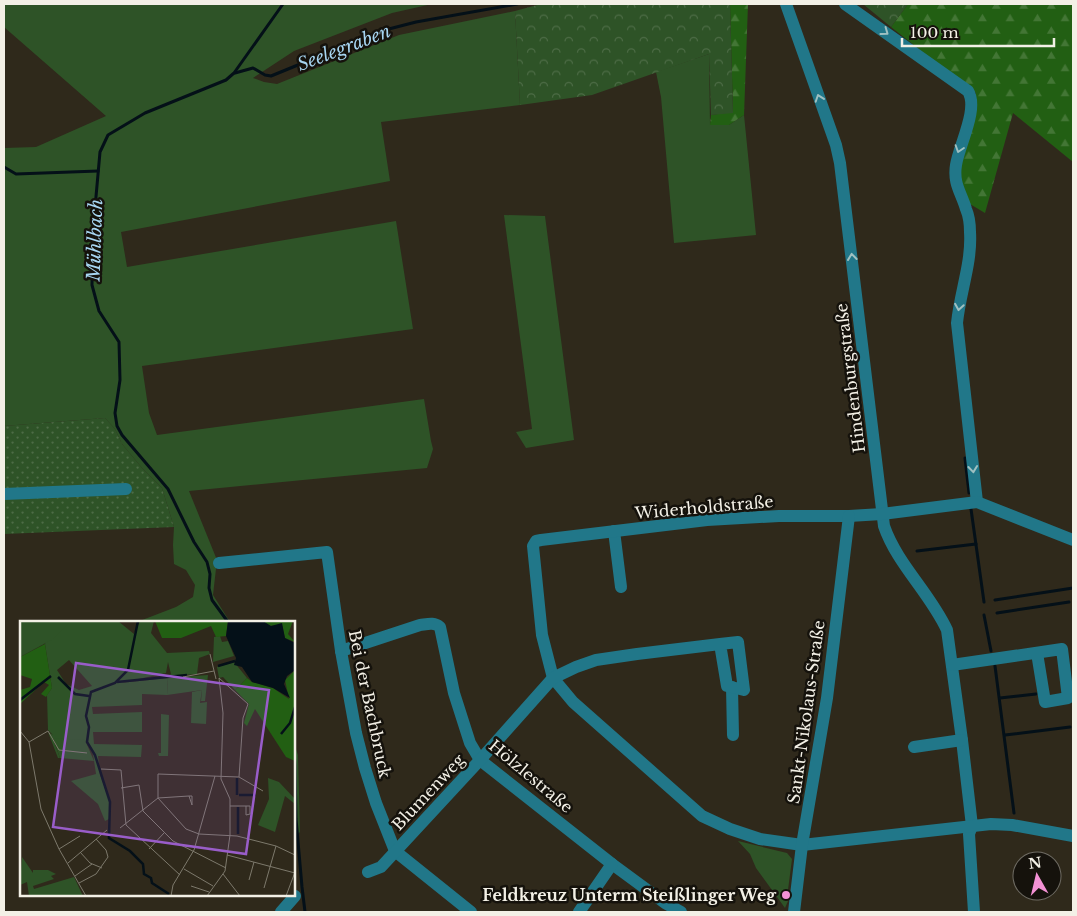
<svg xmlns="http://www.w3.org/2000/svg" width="1077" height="916" font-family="'Libre Baskerville',serif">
<defs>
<pattern id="forest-firs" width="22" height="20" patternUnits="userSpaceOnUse" patternTransform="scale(1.25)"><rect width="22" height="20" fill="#225f13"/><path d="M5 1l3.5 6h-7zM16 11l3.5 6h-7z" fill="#437635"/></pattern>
<pattern id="park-crowns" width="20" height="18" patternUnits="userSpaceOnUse" patternTransform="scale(1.25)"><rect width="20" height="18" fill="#2e5327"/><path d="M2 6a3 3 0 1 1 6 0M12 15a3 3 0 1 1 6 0" fill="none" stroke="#4d6c46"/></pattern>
<pattern id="garden-dots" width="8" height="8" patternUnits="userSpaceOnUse" patternTransform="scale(1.25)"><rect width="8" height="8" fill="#2e5327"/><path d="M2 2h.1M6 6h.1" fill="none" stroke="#4d6c46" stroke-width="1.8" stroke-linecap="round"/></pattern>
</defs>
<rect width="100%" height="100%" fill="#2f291b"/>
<!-- grass -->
<g fill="#2e5327">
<polygon points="4,4 432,4 392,13 294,51 253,78 264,82 277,84 399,35 515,11 520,105 381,122 390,181 121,232 127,267 396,221 413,329 142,366 149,413 157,435 424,399 431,441 433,449 427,468 189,491 217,560 213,595 230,622 137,622 176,607 193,597 195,585 186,570 174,564 173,545 174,527 162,488 142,468 122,444 115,429 105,418 4,426 4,148 36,147 106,116 4,27"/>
<polygon points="709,54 710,125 729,125 744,115 756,235 674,243 661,97 656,72"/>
<polygon points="504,215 545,216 574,440 526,448 516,432 532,429"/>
<polygon points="294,743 298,755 300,832 294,837"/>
<path d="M738 841 787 853 792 859 788 890 787 893H783C781 897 785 898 788 901L785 908 756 868 750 854Z"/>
</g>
<!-- forest -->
<g fill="url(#forest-firs)">
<polygon points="730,4 748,4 744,115 729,125 710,125 711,115 733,112"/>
<polygon points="908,4 1073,4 1073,162 1013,113 985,213 965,201 955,174 976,93 943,68 891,27"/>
</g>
<!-- park -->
<g fill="url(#park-crowns)">
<polygon points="541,4 730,4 733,113 711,115 709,54 592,95 520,105 515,11"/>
<polygon points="863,4 908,4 891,27"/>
</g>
<!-- garden -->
<polygon fill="url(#garden-dots)" points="105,418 115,429 122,444 142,468 162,488 174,527 4,534 4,426"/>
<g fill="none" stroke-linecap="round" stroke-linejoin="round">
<!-- stream -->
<g stroke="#041018" stroke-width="3">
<polyline points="235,73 253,68 265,75 271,76 381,31 416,22 517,4"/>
<polyline points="4,167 16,174 98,171"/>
<polyline points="965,458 969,493"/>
<polyline points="971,509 984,602"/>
<polyline points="917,551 976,544"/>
<polyline points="995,600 1073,588"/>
<polyline points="997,613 1069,602"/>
<polyline points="984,615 991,651"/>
<polyline points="228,622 212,600 209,588 210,574 207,562 194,542 168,489 122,435 117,426 115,413 120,380 119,342 99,311 92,285 93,230 100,152 108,135 145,113 226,80 234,73 283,4"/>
<polyline points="995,666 1014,813"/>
<polyline points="1000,698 1036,694"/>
<polyline points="1005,735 1070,727"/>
<polyline points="294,751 295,765 296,819 302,887 305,912"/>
</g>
<!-- minor -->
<g stroke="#217789" stroke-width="12">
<path d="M786 4 836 145 840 163 884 526C897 564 930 593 947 630L962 740 972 826 969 834 974 912"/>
<path d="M845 4 968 91C979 109 959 145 956 165 953 184 961 192 966 209 969 216 970 224 970 232 972 263 960 292 957 323L977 502"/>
<polyline points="4,494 126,489"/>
<polyline points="614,531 621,587"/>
<polyline points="1073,540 977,502 882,514 849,516 779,516 707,520 541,540 536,541 533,546 542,635 553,678 573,702 702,816 730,829 760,839 802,845 991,824 1012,825 1073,836"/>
<polyline points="219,563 327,552 341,651 356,733 365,768 376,803 395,851 471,912"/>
<path d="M341 651 420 625C428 624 434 622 440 627L454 693 470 743 480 760 612 864 665 903 681 912"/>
<polyline points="952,665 1062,649 1068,698 1045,702 1037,653"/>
<polyline points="732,687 733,735"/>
<polyline points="914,747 962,740"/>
<polyline points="368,872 381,867 480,760 553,678 576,667 596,660 637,654 720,644 727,686 744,690 738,642 720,644"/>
<polyline points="281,912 295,896"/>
<polyline points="579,912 612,864"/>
<polyline points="794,912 802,845 827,698 849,516"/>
</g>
</g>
<!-- one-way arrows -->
<defs><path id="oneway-chevron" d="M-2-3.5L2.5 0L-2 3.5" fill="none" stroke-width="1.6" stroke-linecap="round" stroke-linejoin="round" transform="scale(1.25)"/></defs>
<g stroke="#9fc0c1">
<use href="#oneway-chevron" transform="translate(885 32) rotate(36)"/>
<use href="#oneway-chevron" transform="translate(819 98) rotate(-109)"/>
<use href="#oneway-chevron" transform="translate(959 149) rotate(108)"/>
<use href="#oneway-chevron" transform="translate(852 257) rotate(-97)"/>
<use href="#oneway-chevron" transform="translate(959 307) rotate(99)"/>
<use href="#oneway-chevron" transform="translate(973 469) rotate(84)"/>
</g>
<!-- markers -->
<circle fill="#f391d5" stroke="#15120c" stroke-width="2" cx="786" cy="895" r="5"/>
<g text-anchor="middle" stroke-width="5" stroke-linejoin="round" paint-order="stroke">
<!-- street labels -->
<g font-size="16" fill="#f3f0e6" stroke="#15120c">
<text transform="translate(850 378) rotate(-97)" y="6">Hindenburgstraße</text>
<text transform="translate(704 507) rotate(-5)" y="6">Widerholdstraße</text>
<text transform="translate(370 704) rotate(78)" y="6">Bei der Bachbruck</text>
<text transform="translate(806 712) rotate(-82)" y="6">Sankt-Nikolaus-Straße</text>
<text transform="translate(531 776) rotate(40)" y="6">Hölzlestraße</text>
<text transform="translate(428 792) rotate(-47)" y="6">Blumenweg</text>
</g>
<!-- poi labels -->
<g font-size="16" font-weight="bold" fill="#f3f0e6" stroke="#15120c" text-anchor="end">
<text x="776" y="901">Feldkreuz Unterm Steißlinger Weg</text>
</g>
<!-- water labels -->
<g font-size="18" font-style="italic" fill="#a7d5f1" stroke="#15120c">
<text transform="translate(344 48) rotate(-21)" y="6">Seelegraben</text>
<text transform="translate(95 240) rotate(-88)" y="6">Mühlbach</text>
</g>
</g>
<!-- overview -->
<g transform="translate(20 621)">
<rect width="275" height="275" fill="#2f291b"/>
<path d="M32 0H98L114 13 120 0H134L131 12 147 32 189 30 190 33 179 37 177 53 148 55 151 53 148 41 146 52 100 62 148 57 147 74 122 73V84L72 86 73 93 122 91V111H73L74 123 122 124 121 136 78 135 80 154 91 184 89 198 85 200 78 183 51 160 76 153 73 133 66 121 33 118 40 137H38L28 111 33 114 28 109 27 74 32 67 25 23ZM49 39 72 65 59 69 46 63 37 49ZM200 15 202 21 208 20 214 35 193 41 194 16ZM182 69 180 82 187 81 186 103 171 102 172 71ZM141 93 149 94 148 135H139L138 132H141ZM248 157 259 161 275 178V183L265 175 255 211 238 204 249 178ZM2 236 13 252V249H28L36 253 31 255 34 258 13 265 14 268 54 256 63 275H9L7 261 0 264Z" fill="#2e5327" fill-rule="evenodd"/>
<path d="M135 0H208L206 15 196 16 191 5 161 17H142ZM243 0H273L268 13 275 21 265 17 262 4 248 5ZM25 23 32 67 26 76 21 73 29 64 24 61 0 83V69L10 66 12 58 0 54V36ZM275 49V140L266 136 235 88 227 105 224 102 229 83 215 69 227 57 232 61 253 67 269 78 265 59Z" fill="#225f13"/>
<path d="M0 0H51L33 18 0 36ZM214 41 227 57 215 69 203 56 199 57 197 46ZM188 54 185 80H181L182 69 147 74 148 57Z" fill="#2e5327"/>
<path d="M33 117 65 119 74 140 40 137Z" fill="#2e5327"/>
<path d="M208 0H243L251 5 262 2 265 17 275 22V49L267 55 264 63 270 77 253 67 232 61 222 46 214 44 216 37 206 15Z" fill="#041018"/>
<path fill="none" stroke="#041018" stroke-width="2.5" d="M118 0 108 49 95 62 71 71 66 95 69 106 67 121 75 134 90 181 89 217 110 230 123 243 124 253 131 257 132 262 149 273M198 45 215 40M38 56 55 73 69 75M97 61 167 54M0 79 31 55M261 113 270 102 275 86M217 174V157M219 174H236M218 213V186"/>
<path fill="none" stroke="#7d796c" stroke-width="1" d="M190 33 196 58M163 56 194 50M0 110 9 121 21 188 39 228M9 121 28 110 39 129 67 132M81 148 101 149 106 204 160 254M101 167 119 164 123 190 153 220 206 247M243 170 219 156 138 153V177L166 208 179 213 217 215 256 225 275 234M210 185H230V193L226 194V185M100 207 138 177 169 175 172 184V175H169M60 215 39 228 66 275M129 228 144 212M60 231 70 242 82 247M207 234 275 252M48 242 87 209M164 248 193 265M203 253 220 275M55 255 72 243M229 259 234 241M59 262 76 253 88 236 86 229 76 218M171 265 189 271M244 267 256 225M151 275 153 264 174 229 195 155M187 275 205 250 210 214V178L201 158 203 92 199 57 228 83 223 97 219 156M266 275 275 251"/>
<path fill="#995dc9" fill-opacity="0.15" stroke="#995dc9" stroke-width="2.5" d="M56 42 249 69 226 233 33 206Z"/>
<rect width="275" height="275" fill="none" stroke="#f3f0e6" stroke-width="2.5"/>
</g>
<!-- border -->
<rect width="1077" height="916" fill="none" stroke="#f3f0e6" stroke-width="10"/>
<!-- north arrow -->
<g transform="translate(1037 876) rotate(352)"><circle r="24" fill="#15120c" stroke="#6e6b63"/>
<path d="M0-4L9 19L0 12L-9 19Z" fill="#f391d5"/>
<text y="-8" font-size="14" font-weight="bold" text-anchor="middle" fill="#f3f0e6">N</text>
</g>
<!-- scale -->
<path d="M902 38v8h152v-8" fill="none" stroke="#f3f0e6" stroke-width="2.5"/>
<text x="910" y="38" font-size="15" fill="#f3f0e6" stroke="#15120c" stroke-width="4" paint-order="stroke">100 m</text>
</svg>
